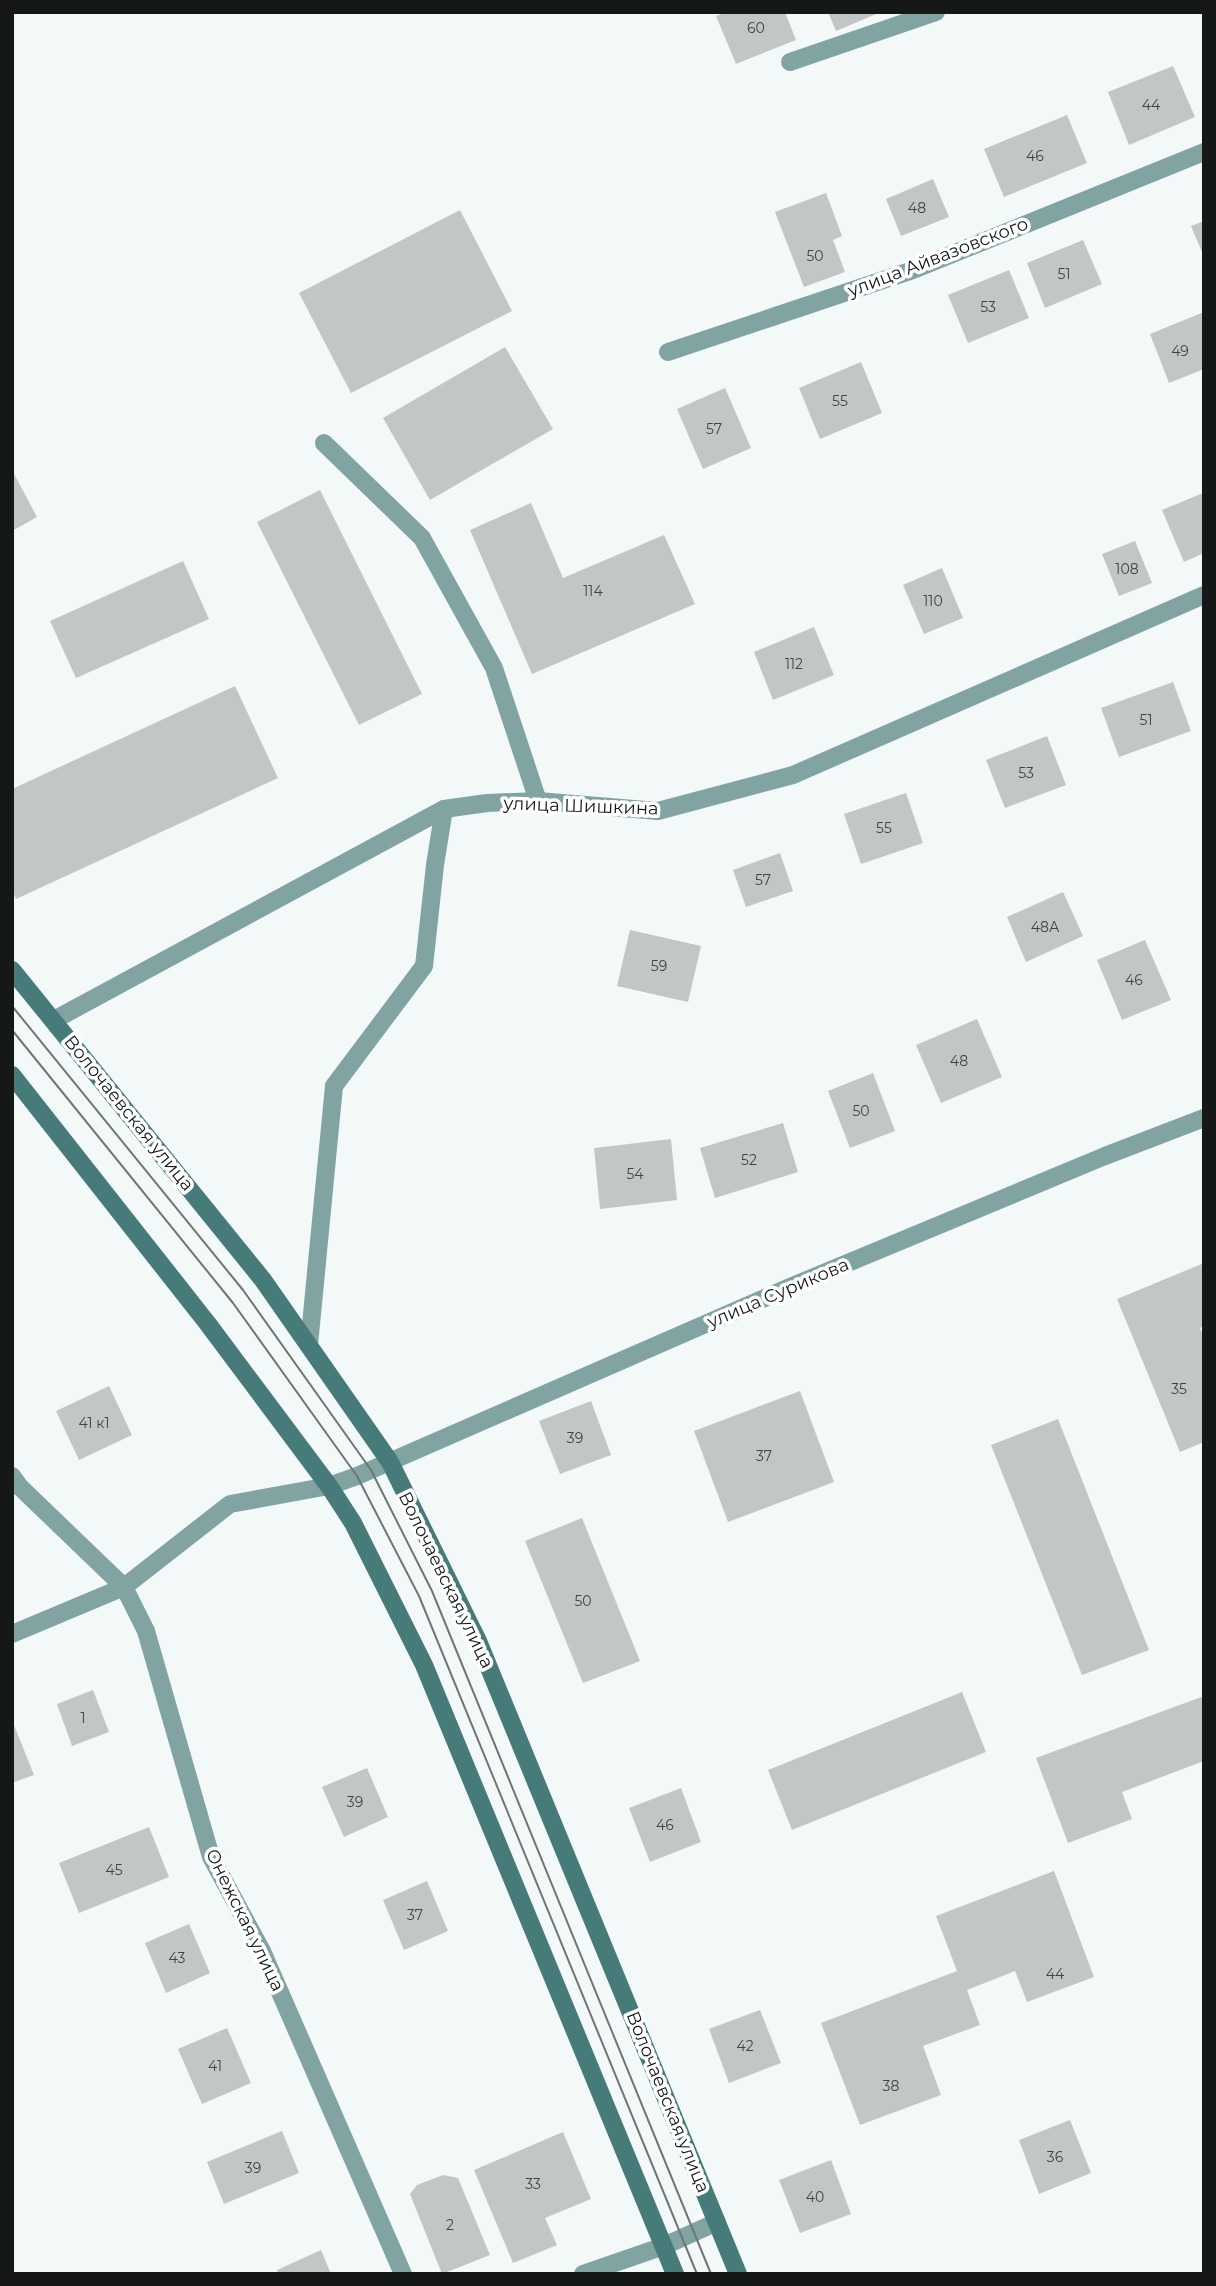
<svg xmlns="http://www.w3.org/2000/svg" width="1216" height="2286" font-family="Montserrat,sans-serif">
<rect width="100%" height="100%" fill="#f3f9f9"/>
<!-- building -->
<g fill="#c1c7c6">
<polygon points="726,12 785,12 796,40 736,64 716,16"/>
<polygon points="828,12 881,12 836,31"/>
<polygon points="1173,66 1195,117 1129,145 1108,92"/>
<polygon points="1067,115 1087,163 1004,197 984,149"/>
<polygon points="933,179 949,217 901,236 886,199"/>
<polygon points="826,193 842,236 833,240 845,272 804,287 775,212"/>
<polygon points="460,210 512,311 351,393 299,293"/>
<polygon points="1204,221 1204,257 1191,226"/>
<polygon points="1083,240 1102,284 1045,308 1027,263"/>
<polygon points="1009,270 1029,318 968,343 948,295"/>
<polygon points="1204,312 1204,369 1169,383 1150,334"/>
<polygon points="505,347 553,429 430,500 383,418"/>
<polygon points="861,362 882,413 820,439 799,388"/>
<polygon points="725,388 751,448 703,469 677,409"/>
<polygon points="12,470 37,517 12,531"/>
<polygon points="320,490 422,694 359,725 257,522"/>
<polygon points="1203,493 1204,553 1184,562 1162,510"/>
<polygon points="531,503 563,578 664,535 695,604 532,674 470,530"/>
<polygon points="1135,541 1152,583 1119,596 1102,554"/>
<polygon points="183,561 209,619 76,678 50,621"/>
<polygon points="942,568 963,618 924,634 903,585"/>
<polygon points="814,627 834,675 773,700 754,652"/>
<polygon points="1173,682 1191,731 1119,757 1101,708"/>
<polygon points="235,686 278,778 16,899 12,890 12,789"/>
<polygon points="1047,736 1066,785 1005,808 986,760"/>
<polygon points="906,793 923,843 861,864 844,814"/>
<polygon points="780,853 793,891 746,907 733,870"/>
<polygon points="1063,892 1083,936 1026,962 1007,917"/>
<polygon points="630,930 701,946 688,1002 617,986"/>
<polygon points="1145,940 1171,1000 1122,1020 1097,960"/>
<polygon points="977,1019 1002,1077 941,1103 916,1045"/>
<polygon points="873,1073 895,1131 850,1148 828,1091"/>
<polygon points="783,1123 798,1172 715,1198 700,1148"/>
<polygon points="671,1139 677,1200 600,1209 594,1148"/>
<polygon points="1204,1263 1204,1326 1200,1328 1204,1337 1204,1442 1180,1452 1117,1299"/>
<polygon points="109,1386 132,1435 79,1460 56,1411"/>
<polygon points="800,1391 834,1482 728,1522 694,1431"/>
<polygon points="591,1401 611,1455 560,1474 539,1421"/>
<polygon points="1058,1419 1149,1650 1082,1675 991,1445"/>
<polygon points="582,1518 640,1661 583,1683 525,1541"/>
<polygon points="93,1690 109,1732 72,1746 57,1704"/>
<polygon points="962,1692 986,1752 792,1830 768,1770"/>
<polygon points="1204,1696 1204,1761 1122,1792 1132,1819 1068,1843 1036,1758"/>
<polygon points="12,1720 34,1775 12,1783"/>
<polygon points="367,1768 388,1817 344,1837 322,1787"/>
<polygon points="681,1788 701,1842 650,1862 629,1808"/>
<polygon points="149,1827 169,1877 79,1913 59,1863"/>
<polygon points="1054,1871 1094,1977 1027,2002 1015,1971 967,1990 980,2025 923,2046 941,2095 860,2125 821,2023 957,1971 936,1916"/>
<polygon points="427,1881 448,1931 404,1950 383,1900"/>
<polygon points="189,1924 210,1973 166,1993 145,1943"/>
<polygon points="760,2010 781,2063 729,2083 709,2029"/>
<polygon points="227,2028 251,2083 202,2104 178,2049"/>
<polygon points="1070,2120 1091,2173 1039,2194 1019,2140"/>
<polygon points="282,2131 299,2173 224,2204 207,2162"/>
<polygon points="563,2132 591,2199 545,2218 557,2245 513,2263 474,2170"/>
<polygon points="831,2160 851,2214 800,2233 779,2180"/>
<polygon points="443,2175 458,2178 490,2255 442,2274 410,2194 417,2185"/>
<polygon points="321,2250 331,2274 278,2274 277,2270"/>
</g>
<g fill="none" stroke-linecap="round" stroke-linejoin="round">
<!-- service -->
<g stroke="#81a4a2" stroke-width="18">
<polyline points="324,443 422,538 494,668 538,801"/>
<polyline points="309,1345 334,1086 424,966 435,865 444,809"/>
</g>
<!-- minor -->
<g stroke="#81a4a2" stroke-width="18">
<polyline points="790,62 936,12"/>
<polyline points="668,352 913,270 1204,152"/>
<polyline points="54,1020 444,809 487,803 538,801 658,811 793,775 1204,595"/>
<polyline points="12,1476 20,1487 124,1587 146,1631 211,1857 262,1951 403,2274"/>
<polyline points="12,1634 124,1587 230,1504 329,1486 357,1476"/>
<polyline points="583,2274 664,2246 717,2222"/>
</g>
<!-- tertiary -->
<polyline stroke="#81a4a2" stroke-width="18" points="357,1476 790,1287 1105,1156 1204,1118"/>
<!-- secondary -->
<g stroke="#467b79" stroke-width="18">
<polyline points="12,970 263,1280 390,1462 478,1641 738,2274"/>
<polyline points="12,1075 208,1324 329,1486 353,1523 424,1665 675,2274"/>
</g>
<!-- tram -->
<g stroke="#717575" stroke-width="2">
<polyline points="12,1006 243,1290 371,1470 432,1591 711,2274"/>
<polyline points="12,1030 233,1303 357,1476 419,1596 697,2274"/>
</g>
</g>
<g text-anchor="middle" stroke-width="7" stroke-linejoin="round" paint-order="stroke">
<!-- number labels -->
<g font-size="14" fill="#414444">
<text x="756" y="33">60</text>
<text x="1151" y="110">44</text>
<text x="1035" y="161">46</text>
<text x="917" y="213">48</text>
<text x="815" y="261">50</text>
<text x="1064" y="279">51</text>
<text x="988" y="312">53</text>
<text x="1180" y="356">49</text>
<text x="840" y="406">55</text>
<text x="714" y="434">57</text>
<text x="1127" y="574">108</text>
<text x="593" y="596">114</text>
<text x="933" y="606">110</text>
<text x="794" y="669">112</text>
<text x="1146" y="725">51</text>
<text x="1026" y="778">53</text>
<text x="884" y="833">55</text>
<text x="763" y="885">57</text>
<text x="1045" y="932">48А</text>
<text x="659" y="971">59</text>
<text x="1134" y="985">46</text>
<text x="959" y="1066">48</text>
<text x="861" y="1116">50</text>
<text x="749" y="1165">52</text>
<text x="635" y="1179">54</text>
<text x="1179" y="1394">35</text>
<text x="94" y="1428">41 к1</text>
<text x="575" y="1443">39</text>
<text x="764" y="1461">37</text>
<text x="583" y="1606">50</text>
<text x="83" y="1723">1</text>
<text x="355" y="1807">39</text>
<text x="665" y="1830">46</text>
<text x="114" y="1875">45</text>
<text x="415" y="1920">37</text>
<text x="177" y="1963">43</text>
<text x="1055" y="1979">44</text>
<text x="745" y="2051">42</text>
<text x="215" y="2071">41</text>
<text x="891" y="2091">38</text>
<text x="1055" y="2162">36</text>
<text x="253" y="2173">39</text>
<text x="533" y="2189">33</text>
<text x="815" y="2202">40</text>
<text x="450" y="2230">2</text>
</g>
<!-- street labels -->
<g font-size="18" fill="#161818" stroke="#fff">
<text transform="translate(938 257) rotate(-21)" y="6">улица Айвазовского</text>
<text transform="translate(581 806) rotate(2)" y="6">улица Шишкина</text>
<text transform="translate(129 1113) rotate(51)" y="6">Волочаевская улица</text>
<text transform="translate(778 1293) rotate(-23)" y="6">улица Сурикова</text>
<text transform="translate(446 1580) rotate(64)" y="6">Волочаевская улица</text>
<text transform="translate(245 1920) rotate(64)" y="6">Онежская улица</text>
<text transform="translate(668 2102) rotate(68)" y="6">Волочаевская улица</text>
</g>
</g>
<!-- border -->
<rect width="1216" height="2286" fill="none" stroke="#161818" stroke-width="28"/>
</svg>
